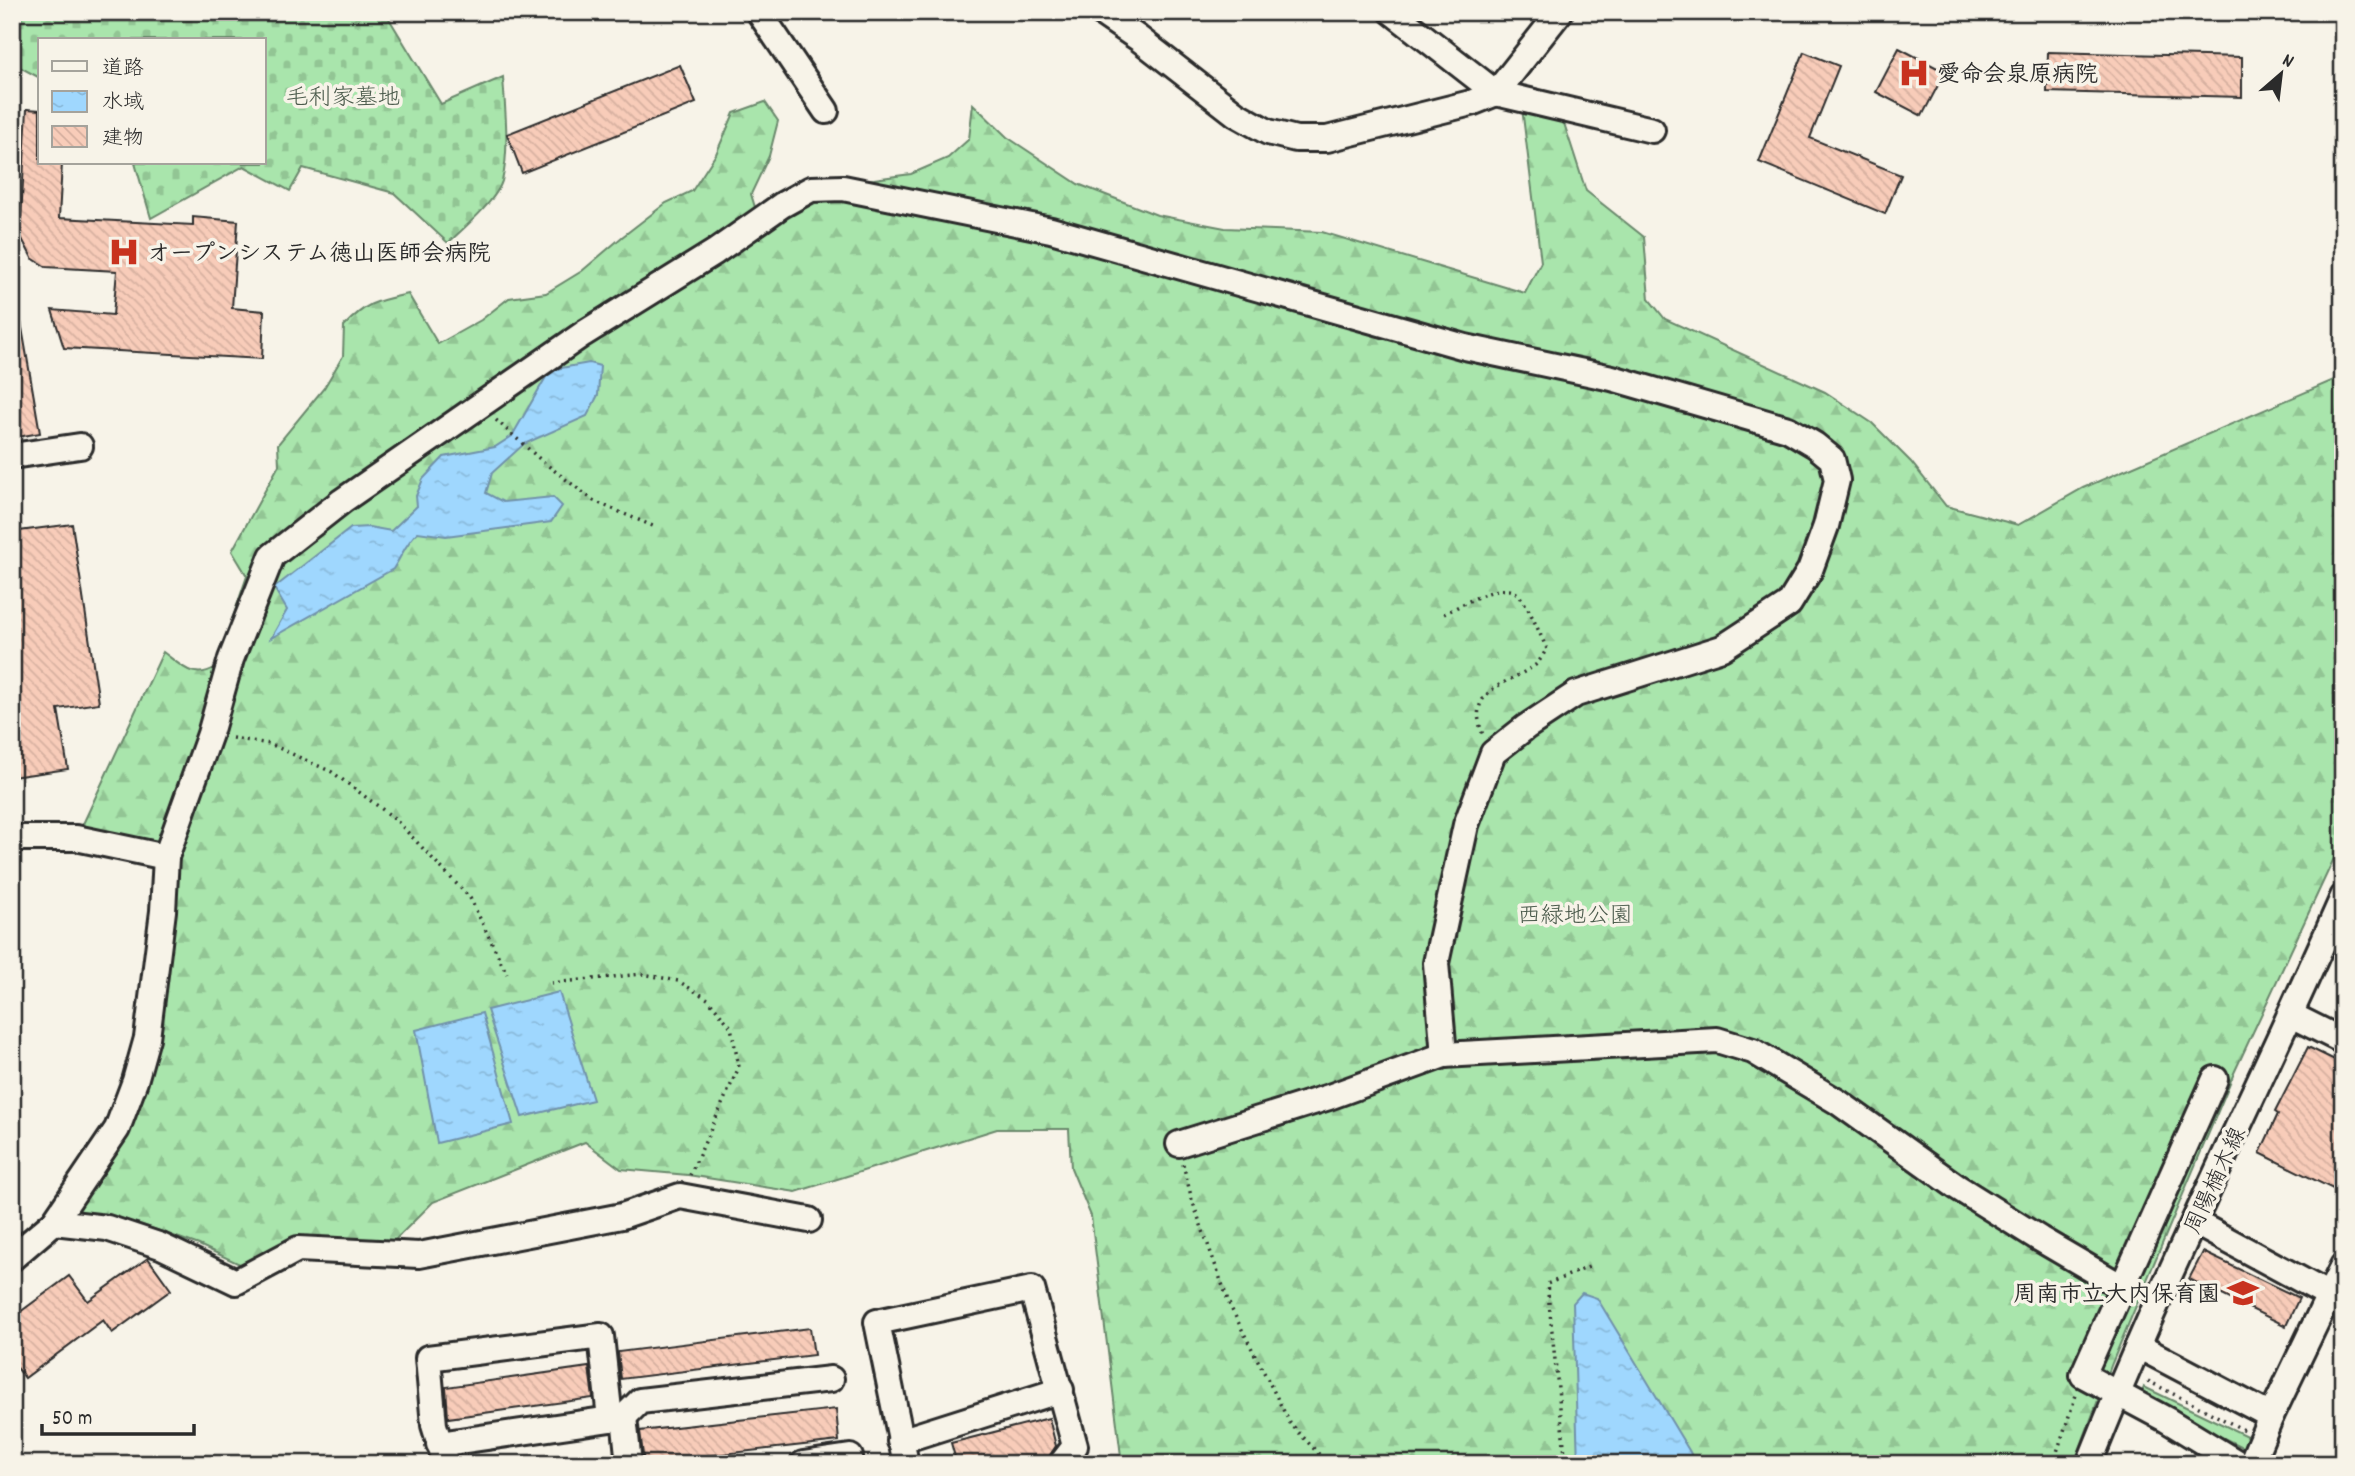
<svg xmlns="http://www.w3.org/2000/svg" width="2355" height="1476" font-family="Dekko,'Klee One',sans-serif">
<defs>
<pattern id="forest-firs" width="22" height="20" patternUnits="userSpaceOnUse" patternTransform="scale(1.75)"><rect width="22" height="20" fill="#a9e5ac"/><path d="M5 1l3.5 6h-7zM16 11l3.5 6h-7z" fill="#92c594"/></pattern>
<pattern id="cemetery-stones" width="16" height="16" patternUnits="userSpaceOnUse" patternTransform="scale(1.75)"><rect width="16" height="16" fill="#a9e5ac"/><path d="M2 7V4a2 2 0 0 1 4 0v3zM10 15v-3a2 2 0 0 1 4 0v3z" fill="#92c594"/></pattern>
<pattern id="water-ripples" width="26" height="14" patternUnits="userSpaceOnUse" patternTransform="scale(1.75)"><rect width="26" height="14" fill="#9fd7fe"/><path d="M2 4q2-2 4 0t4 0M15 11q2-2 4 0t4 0" fill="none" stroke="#89b9da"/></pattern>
<pattern id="building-back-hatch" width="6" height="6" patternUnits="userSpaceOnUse" patternTransform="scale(1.75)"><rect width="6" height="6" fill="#f8ccb9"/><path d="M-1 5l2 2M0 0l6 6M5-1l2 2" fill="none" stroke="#d5af9f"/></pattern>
</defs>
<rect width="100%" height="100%" fill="#f7f3e8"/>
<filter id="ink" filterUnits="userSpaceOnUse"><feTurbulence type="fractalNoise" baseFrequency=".0143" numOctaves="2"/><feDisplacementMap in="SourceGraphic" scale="14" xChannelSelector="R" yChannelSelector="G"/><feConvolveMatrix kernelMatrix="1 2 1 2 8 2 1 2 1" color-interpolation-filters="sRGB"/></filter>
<g filter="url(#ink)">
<!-- grass -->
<polygon fill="#a9e5ac" stroke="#6a886c" stroke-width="2" points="2144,1387 2253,1439 2248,1450 2140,1397"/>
<!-- forest -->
<path fill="url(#forest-firs)" stroke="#6a886c" stroke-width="2" d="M765 102 778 121 769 156 751 194 757 214 835 180 874 179 911 174 948 158 969 139 973 104 1007 137 1078 184 1157 215 1225 228 1322 232 1525 293 1541 262 1522 108 1561 114 1586 191 1644 237 1649 299 1665 319 1825 392 1872 423 1911 462 1946 506 2018 525 2083 488 2343 376V839L2234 1073 2112 1363 2074 1464H1122L1091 1216 1071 1168 1069 1129H997L796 1192 688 1175 621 1169 585 1142 433 1202 393 1242 248 1268 199 1245 137 1223 65 1216 157 1045 176 899 179 850 76 839 163 652C181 665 193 681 216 667L247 576 232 551 279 465 278 444 324 388 343 356 344 326C367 302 376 301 408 294L438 344 481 320 509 298 546 293 582 271 622 237 666 203 692 191 716 154 734 113Z"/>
<!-- cemetery -->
<path fill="url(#cemetery-stones)" stroke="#6a886c" stroke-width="2" d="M12 12H385L441 104 503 77C505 109 510 150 502 181 496 201 463 229 448 243L394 193 303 168 290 191 244 166 151 218 135 163H264V40H40V78L12 63Z"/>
<!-- water -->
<g fill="url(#water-ripples)" stroke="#7192aa" stroke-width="2">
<path d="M589 363 600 366 598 395 587 416 524 444 492 473 486 493 503 502 553 497 562 506 551 522 446 536 418 532C406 542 402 556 393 569L271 638 287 610 274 588 351 528 369 527 391 531 417 506 416 496 423 479 444 457 495 447 512 436 550 370Z"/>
<polygon points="559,992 593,1100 522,1117 487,1010"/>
<polygon points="482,1013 513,1124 437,1143 416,1030"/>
<polygon points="1582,1293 1597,1298 1690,1452 1695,1464 1578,1464 1573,1303"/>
</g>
<!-- building -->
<g fill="url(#building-back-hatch)" stroke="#2b2b2b" stroke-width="2">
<polygon points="1899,48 1945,72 1922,116 1876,92"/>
<polygon points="1804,52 1839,66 1810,138 1901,175 1885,214 1759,162"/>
<polygon points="2048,52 2242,57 2242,97 2047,92"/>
<polygon points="680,65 696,103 522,173 507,134"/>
<polygon points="27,109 40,110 40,163 62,163 59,218 193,225 193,217 238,221 232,308 264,311 262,359 64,348 52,310 113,315 117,271 46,267 32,258 20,235"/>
<polygon points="12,322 21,322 40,433 12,438"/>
<polygon points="72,524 99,703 58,709 68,769 12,777 12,532"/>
<polygon points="2308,1047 2343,1064 2343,1194 2260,1153 2278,1114 2275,1112"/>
<polygon points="2203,1252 2299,1298 2286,1326 2189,1279"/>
<polygon points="148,1258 171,1290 112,1333 103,1320 25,1378 12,1361 12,1318 69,1276 88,1301"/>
<polygon points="810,1328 814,1355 621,1379 618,1352"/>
<polygon points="589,1367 593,1398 448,1418 446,1387"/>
<polygon points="836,1409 839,1441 644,1463 640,1431"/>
<polygon points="1049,1418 1056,1446 1048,1458 1027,1464 957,1464 951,1443"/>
</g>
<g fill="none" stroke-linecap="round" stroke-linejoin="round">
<defs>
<g id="minor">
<polyline points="759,12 826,111"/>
<polyline points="1100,12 1138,38 1236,114 1268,132 1296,139 1327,139 1471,103 1496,93 1560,12"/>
<polyline points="1392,12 1496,93 1652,130"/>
<polyline points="12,456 80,446"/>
<polyline points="12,838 76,838 166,857"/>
<polyline points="2291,1015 2343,1041"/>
<polyline points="2215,1079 2083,1375 2167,1420 2239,1464"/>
<polyline points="1179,1144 1329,1097 1444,1055 1717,1040 1753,1051 1838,1102 1957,1187 2040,1239 2122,1287"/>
<polyline points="54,1222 107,1228 161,1246 236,1282 298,1249 419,1255 622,1216 680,1196 809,1220"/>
<polyline points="2194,1222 2329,1295"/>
<polyline points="12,1258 54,1222 117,1129 135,1081 147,1038 163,911 166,857 210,734 231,659 272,556 342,501 583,334 715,252 782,205 811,189 843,188 1051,230 1465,347 1612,378 1788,429 1815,445 1832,459 1837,480 1826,526 1810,570 1789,604 1722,648 1576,694 1526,727 1493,753 1466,825 1436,963 1444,1055"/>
<polyline points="2138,1346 2271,1416"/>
<polyline points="624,1417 629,1464"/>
<polyline points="900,1441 1061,1390"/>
<polyline points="439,1444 624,1417 640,1401 831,1379"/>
<polyline points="446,1464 434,1425 428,1358 601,1336 610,1419"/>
<polyline points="803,1464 850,1457"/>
<polyline points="906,1464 877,1322 1032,1289 1075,1446 1061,1464"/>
<path d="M2089 1464C2165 1271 2260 1087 2343 897"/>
<polyline points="2251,1464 2271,1416 2343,1266"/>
</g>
</defs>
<!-- minor casing -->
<use href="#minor" stroke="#2b2b2b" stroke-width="30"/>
<!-- path -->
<g stroke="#2b2b2b" stroke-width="3.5" stroke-dasharray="2 5" stroke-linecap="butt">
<polyline points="496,420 542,461 594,501 655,527"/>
<path d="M1444 614C1460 606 1499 582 1515 592 1527 600 1540 635 1547 649 1543 654 1540 662 1534 666 1504 686 1465 690 1483 735"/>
<polyline points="232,738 270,744 332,772 394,818 470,898 507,974"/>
<polyline points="551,983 643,974 678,981 708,999 731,1027 739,1067 690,1175"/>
<polyline points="1183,1164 1192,1200 1230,1306 1290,1423 1328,1464"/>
<polyline points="2148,1381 2244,1430"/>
<polyline points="1566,1464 1547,1284 1589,1267"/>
<polyline points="2053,1464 2076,1395"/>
</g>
<!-- minor -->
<use href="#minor" stroke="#f7f3e8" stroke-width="24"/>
</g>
</g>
<!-- icons -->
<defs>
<symbol id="hospital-bare" viewBox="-9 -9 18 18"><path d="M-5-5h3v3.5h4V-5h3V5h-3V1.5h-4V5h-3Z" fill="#c8321e" stroke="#f7f3e8" stroke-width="2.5" paint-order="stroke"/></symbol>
<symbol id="school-bare" viewBox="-9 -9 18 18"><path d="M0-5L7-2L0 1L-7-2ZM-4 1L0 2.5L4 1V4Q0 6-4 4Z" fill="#c8321e" stroke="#f7f3e8" stroke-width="2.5" paint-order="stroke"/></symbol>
</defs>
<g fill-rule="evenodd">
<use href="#hospital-bare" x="1892" y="51" width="44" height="44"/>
<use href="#hospital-bare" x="102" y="230" width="44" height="44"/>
<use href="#school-bare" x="2221" y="1271" width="44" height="44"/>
</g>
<g text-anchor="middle" stroke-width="7" stroke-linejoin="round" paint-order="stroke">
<!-- poi labels -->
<g font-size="23" font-weight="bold" fill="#2b2b2b" stroke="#f7f3e8" text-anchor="start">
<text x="1937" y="81">愛命会泉原病院</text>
<text x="147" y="260">オープンシステム徳山医師会病院</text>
<text x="2220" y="1301" text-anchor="end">周南市立大内保育園</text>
</g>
<!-- park labels -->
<g font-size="23" fill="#4a5a4b" stroke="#f7f3e8">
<text x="343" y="104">毛利家墓地</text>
<text x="1575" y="922">西緑地公園</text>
</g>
<!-- street labels -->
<g font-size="23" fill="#2b2b2b" stroke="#f7f3e8">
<text transform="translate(2214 1180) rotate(-65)" y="8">周陽楠木線</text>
</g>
</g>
<!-- margin -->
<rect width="2355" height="1476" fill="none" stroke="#f7f3e8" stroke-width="42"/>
<rect x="21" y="21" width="2313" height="1434" fill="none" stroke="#2b2b2b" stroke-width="2.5" filter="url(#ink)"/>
<!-- legend -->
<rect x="38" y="38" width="228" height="126" fill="#f7f3e8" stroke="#a5a39c" stroke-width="2"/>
<rect x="52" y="61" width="35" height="10" fill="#f7f3e8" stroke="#a5a39c" stroke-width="2"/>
<text x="102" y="74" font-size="21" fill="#2b2b2b">道路</text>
<rect x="52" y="91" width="35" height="21" fill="url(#water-ripples)" stroke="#a5a39c" stroke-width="2"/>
<text x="102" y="108" font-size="21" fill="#2b2b2b">水域</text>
<rect x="52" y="126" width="35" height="21" fill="url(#building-back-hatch)" stroke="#a5a39c" stroke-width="2"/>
<text x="102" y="144" font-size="21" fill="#2b2b2b">建物</text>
<!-- north arrow -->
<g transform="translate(2281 74) rotate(28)" stroke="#f7f3e8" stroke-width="5" paint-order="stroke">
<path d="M0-5L12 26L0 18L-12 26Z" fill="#2b2b2b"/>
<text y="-10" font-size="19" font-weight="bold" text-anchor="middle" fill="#2b2b2b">N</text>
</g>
<!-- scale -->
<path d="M42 1424v10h152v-10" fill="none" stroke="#2b2b2b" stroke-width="3.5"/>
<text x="52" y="1424" font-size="21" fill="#2b2b2b" stroke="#f7f3e8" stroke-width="5" paint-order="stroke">50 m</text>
</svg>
